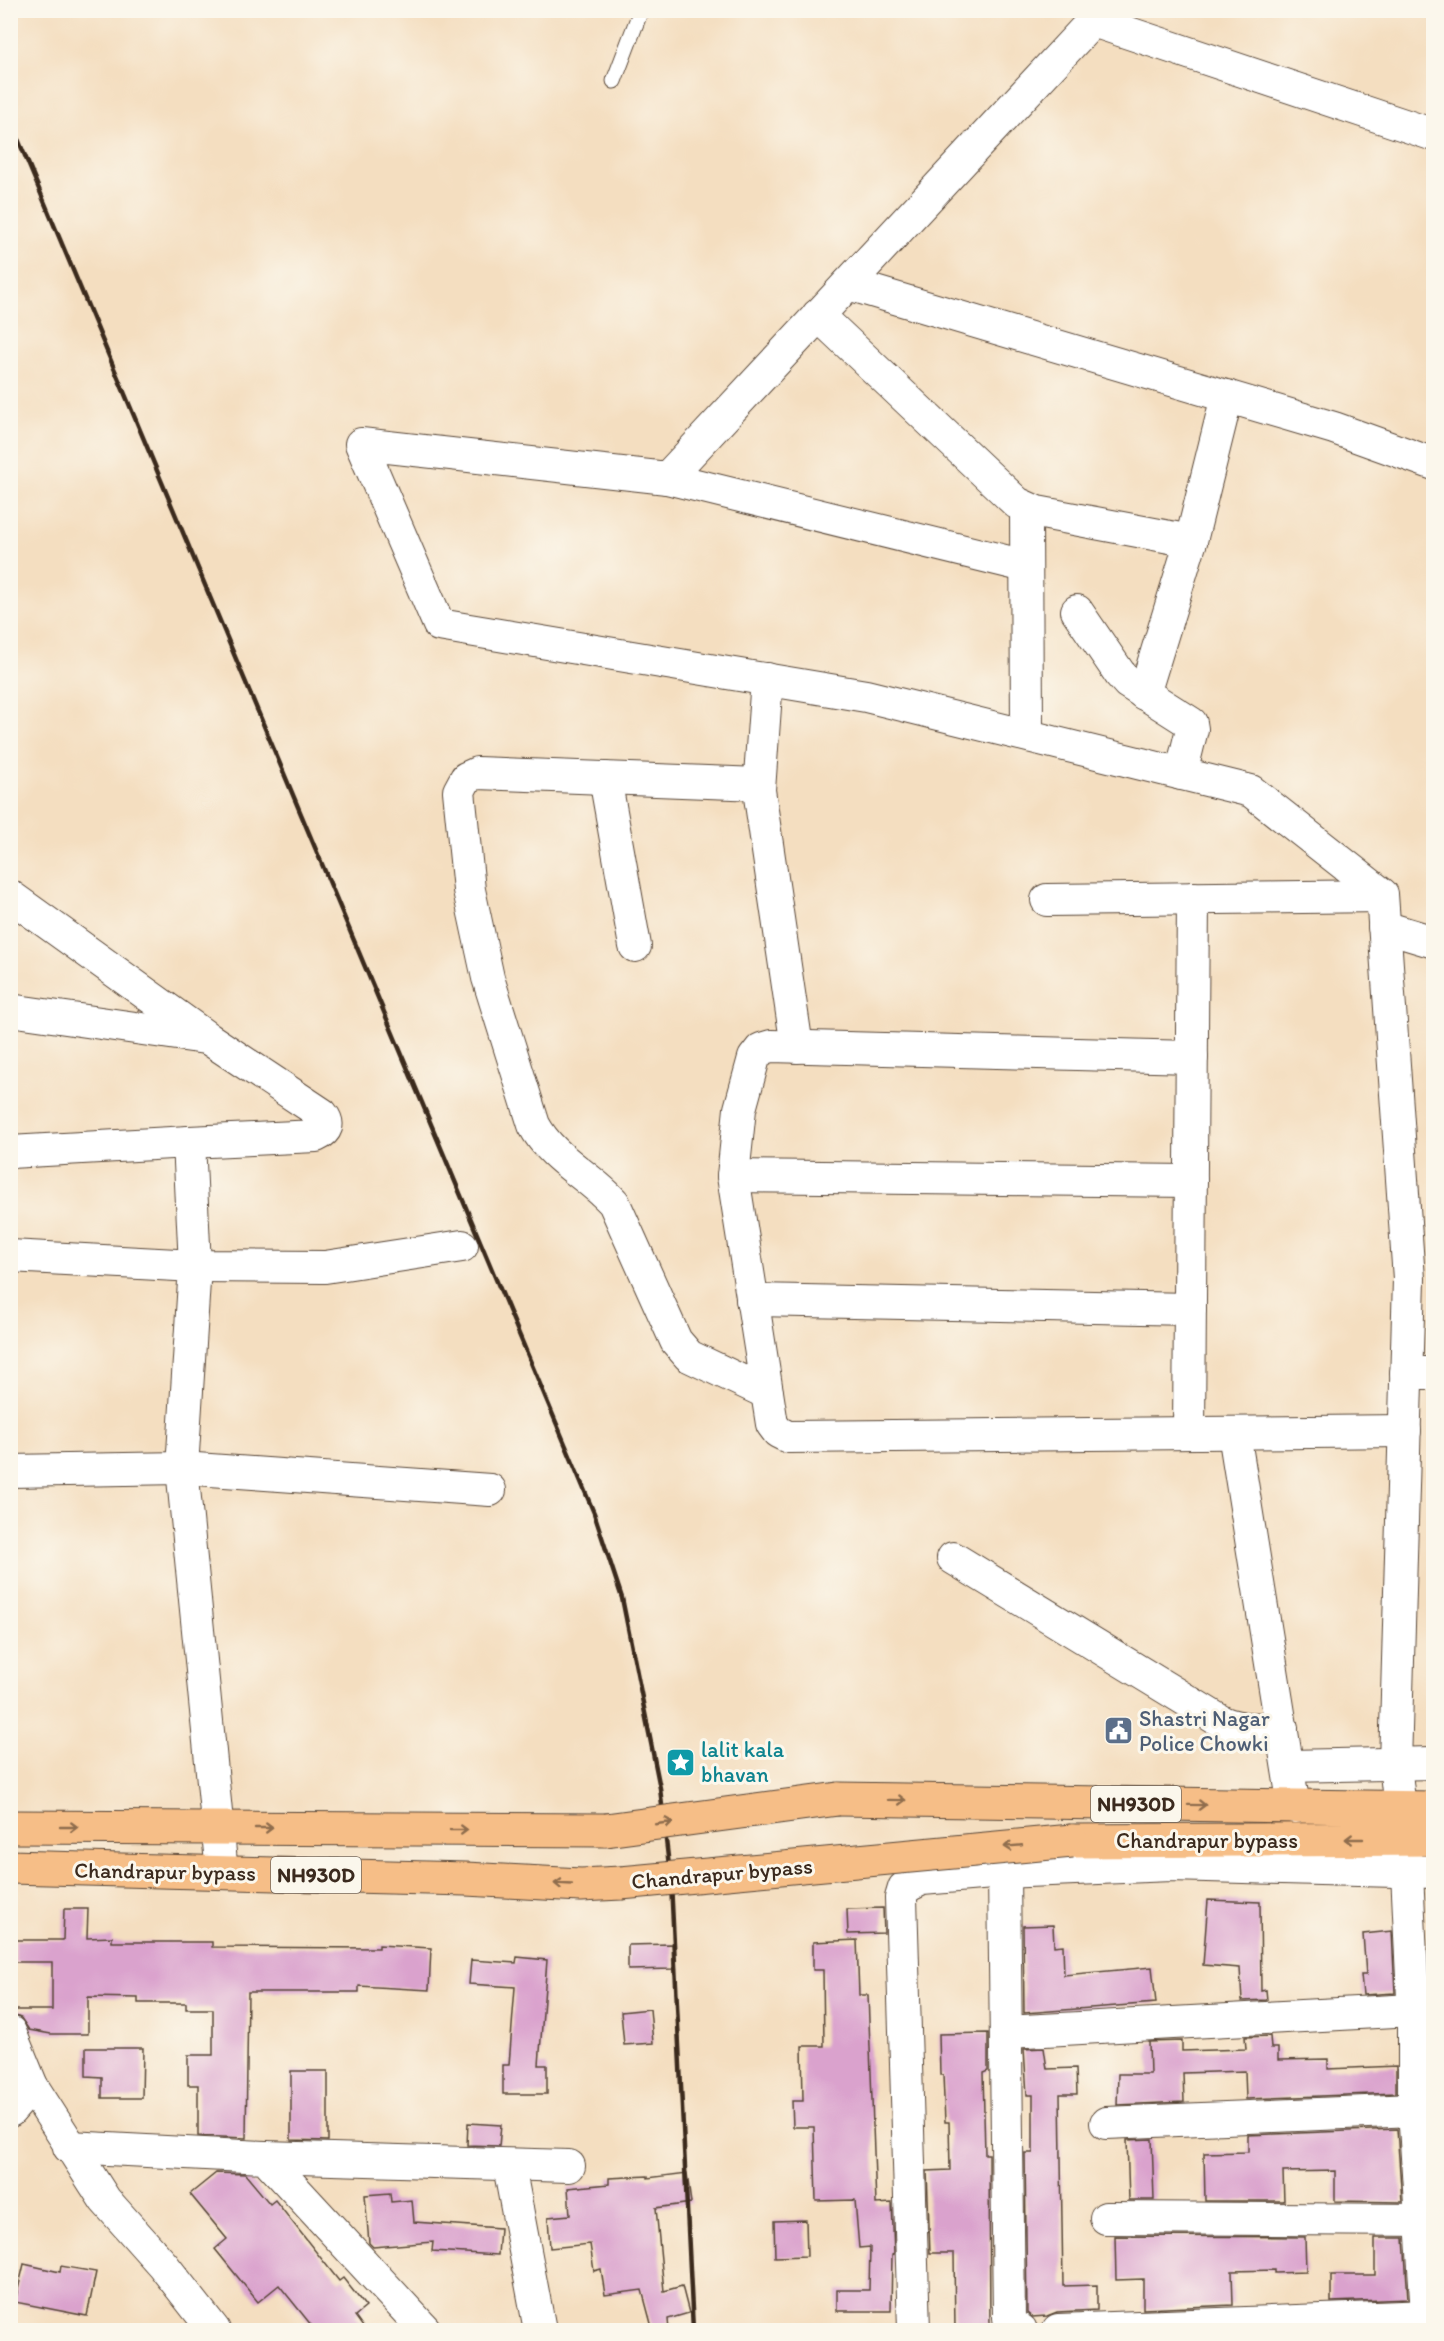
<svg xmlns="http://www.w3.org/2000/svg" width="1444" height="2341" font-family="Itim,sans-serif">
<rect width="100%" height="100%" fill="#fbf7ec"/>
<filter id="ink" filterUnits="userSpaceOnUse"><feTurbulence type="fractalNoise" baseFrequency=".0167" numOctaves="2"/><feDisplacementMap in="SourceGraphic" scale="12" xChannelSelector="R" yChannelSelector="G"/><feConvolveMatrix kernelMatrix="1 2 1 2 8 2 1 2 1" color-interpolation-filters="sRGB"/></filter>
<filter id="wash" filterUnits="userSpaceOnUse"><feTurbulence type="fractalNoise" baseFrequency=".008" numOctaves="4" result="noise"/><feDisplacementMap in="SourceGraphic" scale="24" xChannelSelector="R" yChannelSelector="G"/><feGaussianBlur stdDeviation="1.35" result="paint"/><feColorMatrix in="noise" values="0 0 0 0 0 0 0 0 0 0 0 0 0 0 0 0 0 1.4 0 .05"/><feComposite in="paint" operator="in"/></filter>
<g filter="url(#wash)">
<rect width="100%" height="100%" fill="#f4dec0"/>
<g id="blocks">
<!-- building -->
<g fill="#daa2cd">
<polygon points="1208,1900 1260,1902 1261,1991 1266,1990 1267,2000 1242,2001 1240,1968 1203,1965"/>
<polygon points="883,1908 884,1933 848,1934 847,1909"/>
<polygon points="64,1909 88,1909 87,1938 112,1937 112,1942 212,1942 212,1947 379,1948 379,1945 431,1948 429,1990 359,1986 359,1992 248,1992 246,2138 198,2136 198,2085 188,2085 188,2055 213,2055 213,2009 186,2009 186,2003 138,2003 138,1998 88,1997 88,2034 51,2034 29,2030 21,2018 10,2014 10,2010 52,2010 52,1962 15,1962 15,1940 63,1940"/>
<polygon points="1053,1925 1054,1946 1063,1945 1064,1975 1152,1967 1156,2003 1024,2013 1023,1926"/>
<polygon points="1392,1931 1395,1993 1363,1995 1361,1975 1366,1975 1363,1934"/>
<polygon points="857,1940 859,1995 868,1995 876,2204 892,2203 894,2254 892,2255 891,2311 837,2311 837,2290 869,2290 870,2247 859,2248 855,2200 816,2201 814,2127 793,2127 792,2101 803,2101 802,2046 824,2046 823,1970 813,1970 813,1942"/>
<polygon points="672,1944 673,1969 628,1970 628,1945"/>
<polygon points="517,1957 547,1960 539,2065 547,2065 547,2094 503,2094 503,2065 509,2065 515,1987 469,1984 471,1960 516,1963"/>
<polygon points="1434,1957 1434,2001 1431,2002 1429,1958"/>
<polygon points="650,2009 653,2043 624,2045 621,2012"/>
<polygon points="988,2033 988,2071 983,2073 985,2154 989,2154 990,2331 955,2331 954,2253 930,2253 927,2171 950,2170 949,2122 945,2122 943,2075 940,2075 939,2034"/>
<polygon points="1270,2036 1271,2048 1278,2048 1278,2060 1328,2059 1328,2069 1396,2066 1396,2093 1246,2099 1245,2071 1183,2073 1184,2102 1117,2105 1118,2074 1150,2074 1149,2042 1182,2041 1182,2051 1246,2049 1245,2037"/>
<polygon points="86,2048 143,2048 142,2098 102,2098 102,2077 86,2076"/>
<polygon points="1044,2048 1047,2069 1076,2068 1077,2094 1060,2094 1063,2286 1097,2285 1097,2310 1057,2312 1047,2316 1032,2317 1027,2313 1025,2153 1033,2153 1033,2095 1027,2095 1024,2049"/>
<polygon points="1432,2065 1434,2065 1434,2133 1432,2109"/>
<polygon points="291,2071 328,2071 328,2141 291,2140"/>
<polygon points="468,2123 501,2125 499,2146 467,2145"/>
<polygon points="1397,2129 1402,2202 1335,2201 1335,2171 1283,2172 1284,2201 1205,2201 1204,2153 1248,2152 1248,2135"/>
<polygon points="1152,2139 1154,2200 1129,2200 1127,2140"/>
<polygon points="216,2173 245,2174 270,2204 275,2200 339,2281 343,2278 366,2307 355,2316 366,2331 316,2331 279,2285 258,2302 215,2249 227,2239 190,2194"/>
<polygon points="687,2173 691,2203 656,2208 664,2291 682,2286 689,2313 668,2319 669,2331 653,2331 642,2290 605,2295 601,2269 594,2271 590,2244 550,2248 548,2217 570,2215 568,2188 609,2184 609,2178 648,2176 648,2178"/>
<polygon points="390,2193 391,2202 412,2200 414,2222 500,2228 498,2255 432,2251 433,2242 373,2247 369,2243 365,2195"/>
<polygon points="806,2220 807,2256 775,2257 774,2221"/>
<polygon points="1115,2236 1305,2237 1306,2272 1275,2273 1275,2270 1232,2271 1233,2305 1143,2309 1143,2279 1116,2280"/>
<polygon points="1375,2238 1404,2238 1408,2299 1331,2302 1331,2275 1375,2275"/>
<polygon points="24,2264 60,2272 61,2266 96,2272 87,2316 15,2302"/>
</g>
</g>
</g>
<g filter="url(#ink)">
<use href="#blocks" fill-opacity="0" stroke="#574536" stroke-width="1.5"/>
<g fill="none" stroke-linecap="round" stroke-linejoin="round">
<defs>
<polyline id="service" points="614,81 641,10"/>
<g id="minor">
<polyline points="1103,10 667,478 361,444 439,625 866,696 1251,791 1382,894 1409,1279 1395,1764 1407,1873 1414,2019 1414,2110 1428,2330"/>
<polyline points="1093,21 1434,135"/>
<polyline points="848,284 1334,428 1434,464"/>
<polyline points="818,315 1017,503 1037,512 1191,541"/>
<polyline points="667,478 1025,566"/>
<polyline points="1026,509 1027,735"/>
<polyline points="1077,611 1120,674 1128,683 1191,723 1192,729 1181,774"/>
<polyline points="767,679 759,790 797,1047"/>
<polyline points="1144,694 1191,541 1227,396"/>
<polyline points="605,778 635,946"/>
<path d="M759 784 477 773 466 778 459 791 469 890 488 978 534 1125C552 1159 589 1175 614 1203L676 1341 689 1356 767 1393"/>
<path d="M10 896 209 1039 322 1114C330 1124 327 1131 316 1136L189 1142"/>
<polyline points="1047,900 1382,896"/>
<polyline points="1384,927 1434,942"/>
<polyline points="10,1010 205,1038"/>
<polyline points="1192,1057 771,1046 761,1049 754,1058 740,1109 733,1176 772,1424 778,1432 788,1437 1405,1431"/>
<polyline points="10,1152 189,1142 195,1266 325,1267 462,1246"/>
<polyline points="733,1176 1191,1181"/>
<polyline points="10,1256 195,1266 182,1468 222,1873"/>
<polyline points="752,1300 1190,1309"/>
<polyline points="1406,1373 1434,1373"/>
<polyline points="1189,1433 1193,898"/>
<polyline points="1234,1433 1294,1807"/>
<polyline points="10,1471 182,1468 490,1490"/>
<path d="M953 1558 1222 1722C1242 1730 1260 1729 1282 1728"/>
<polyline points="1288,1766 1434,1763"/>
<polyline points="1004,1872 1009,2318 1013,2326 1021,2330"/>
<polyline points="10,2032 32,2086 105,2200 163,2265 214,2330"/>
<polyline points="1007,2032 1413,2010"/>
<polyline points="10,2111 32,2086"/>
<polyline points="1106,2123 1414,2110"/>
<polyline points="69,2147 265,2157 425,2330"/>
<polyline points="265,2157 569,2166"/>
<polyline points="509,2166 540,2330"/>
<polyline points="1106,2218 1434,2220"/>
<polyline points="914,2330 901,1898 904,1888 922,1879 1004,1872 1171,1865 1434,1872"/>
<polyline points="1058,2330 1428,2316"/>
</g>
<g id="trunk">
<polyline points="838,1799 1434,1808"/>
<polyline points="10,1827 606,1830"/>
<polyline points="1072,1841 1434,1839"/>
<polyline points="10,1867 466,1879 581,1885 621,1883"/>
</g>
</defs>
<!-- service casing -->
<use href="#service" stroke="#574536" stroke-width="17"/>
<!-- minor casing -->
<use href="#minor" stroke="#574536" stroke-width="34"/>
<!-- trunk casing -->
<use href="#trunk" stroke="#574536" stroke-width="35"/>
<!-- service -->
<use href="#service" stroke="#fff" stroke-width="15"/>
<!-- minor -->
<use href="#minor" stroke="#fff" stroke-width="32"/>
<!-- trunk -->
<use href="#trunk" stroke="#f6be87" stroke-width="33"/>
<!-- rail -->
<polyline stroke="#3b2a1e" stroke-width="4.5" points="10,120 594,1513 622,1598 660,1788 671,1883 693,2330"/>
<defs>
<g id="trunk-bridge">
<polyline points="606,1830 838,1799"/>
<polyline points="621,1883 1072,1841"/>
</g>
</defs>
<!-- trunk-bridge casing -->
<use href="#trunk-bridge" stroke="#574536" stroke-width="35" stroke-linecap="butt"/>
<!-- trunk-bridge -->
<use href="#trunk-bridge" stroke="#f6be87" stroke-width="33"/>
</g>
<!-- one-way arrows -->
<defs><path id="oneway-shaft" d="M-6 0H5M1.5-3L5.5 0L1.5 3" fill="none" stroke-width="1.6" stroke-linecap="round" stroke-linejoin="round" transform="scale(1.5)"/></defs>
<g stroke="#8f6d4d">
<use href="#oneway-shaft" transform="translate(897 1800) rotate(1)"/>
<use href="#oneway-shaft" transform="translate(1197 1805) rotate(1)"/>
<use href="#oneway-shaft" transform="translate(664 1823) rotate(-8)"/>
<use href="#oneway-shaft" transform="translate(69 1827)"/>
<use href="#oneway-shaft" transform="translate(264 1828)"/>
<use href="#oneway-shaft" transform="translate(459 1830)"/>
<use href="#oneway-shaft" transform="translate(1354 1839) rotate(180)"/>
<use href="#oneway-shaft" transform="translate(1013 1846) rotate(175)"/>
<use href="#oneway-shaft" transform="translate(563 1884) rotate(-177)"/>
</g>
</g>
<!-- icons -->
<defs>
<symbol id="civic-square" viewBox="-11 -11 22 22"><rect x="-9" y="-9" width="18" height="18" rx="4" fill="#5c6f8a" stroke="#fbf7ec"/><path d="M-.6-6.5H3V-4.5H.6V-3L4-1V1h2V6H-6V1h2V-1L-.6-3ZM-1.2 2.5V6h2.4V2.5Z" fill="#fff"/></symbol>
<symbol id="sight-square" viewBox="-11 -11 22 22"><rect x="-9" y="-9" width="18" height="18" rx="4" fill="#0f9aa8" stroke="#fbf7ec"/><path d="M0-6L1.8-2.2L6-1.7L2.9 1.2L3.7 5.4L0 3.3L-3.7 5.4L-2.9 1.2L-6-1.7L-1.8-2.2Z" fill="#fff"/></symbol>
</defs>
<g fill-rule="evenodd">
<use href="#civic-square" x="1102" y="1714" width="33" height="33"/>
<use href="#sight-square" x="664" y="1746" width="33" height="33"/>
</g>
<g text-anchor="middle" stroke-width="6" stroke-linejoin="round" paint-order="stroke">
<!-- shield labels -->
<g fill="#fbf7ec" stroke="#75685c" stroke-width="1.5">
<rect x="1091" y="1786" width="90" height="36" rx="4.5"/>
<rect x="271" y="1857" width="90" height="36" rx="4.5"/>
</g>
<g font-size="21" font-weight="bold" fill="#3b2a1e">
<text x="1136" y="1811">NH930D</text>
<text x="316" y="1882">NH930D</text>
</g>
<!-- service labels -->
<g font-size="22" fill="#4e5e75" stroke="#fbf7ec" text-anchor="start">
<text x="1139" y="1726">Shastri Nagar<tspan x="1139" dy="25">Police Chowki</tspan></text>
</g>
<!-- culture labels -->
<g font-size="22" fill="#0d838f" stroke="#fbf7ec" text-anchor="start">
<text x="701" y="1757">lalit kala<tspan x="701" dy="25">bhavan</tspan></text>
</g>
<!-- street labels -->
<g font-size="22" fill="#3b2a1e" stroke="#fbf7ec">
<text x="1207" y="1848">Chandrapur bypass</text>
<text transform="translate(165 1871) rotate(1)" y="8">Chandrapur bypass</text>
<text transform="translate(722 1873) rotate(-5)" y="8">Chandrapur bypass</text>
</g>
</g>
<!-- margin -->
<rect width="1444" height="2341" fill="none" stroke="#fbf7ec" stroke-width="36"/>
</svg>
